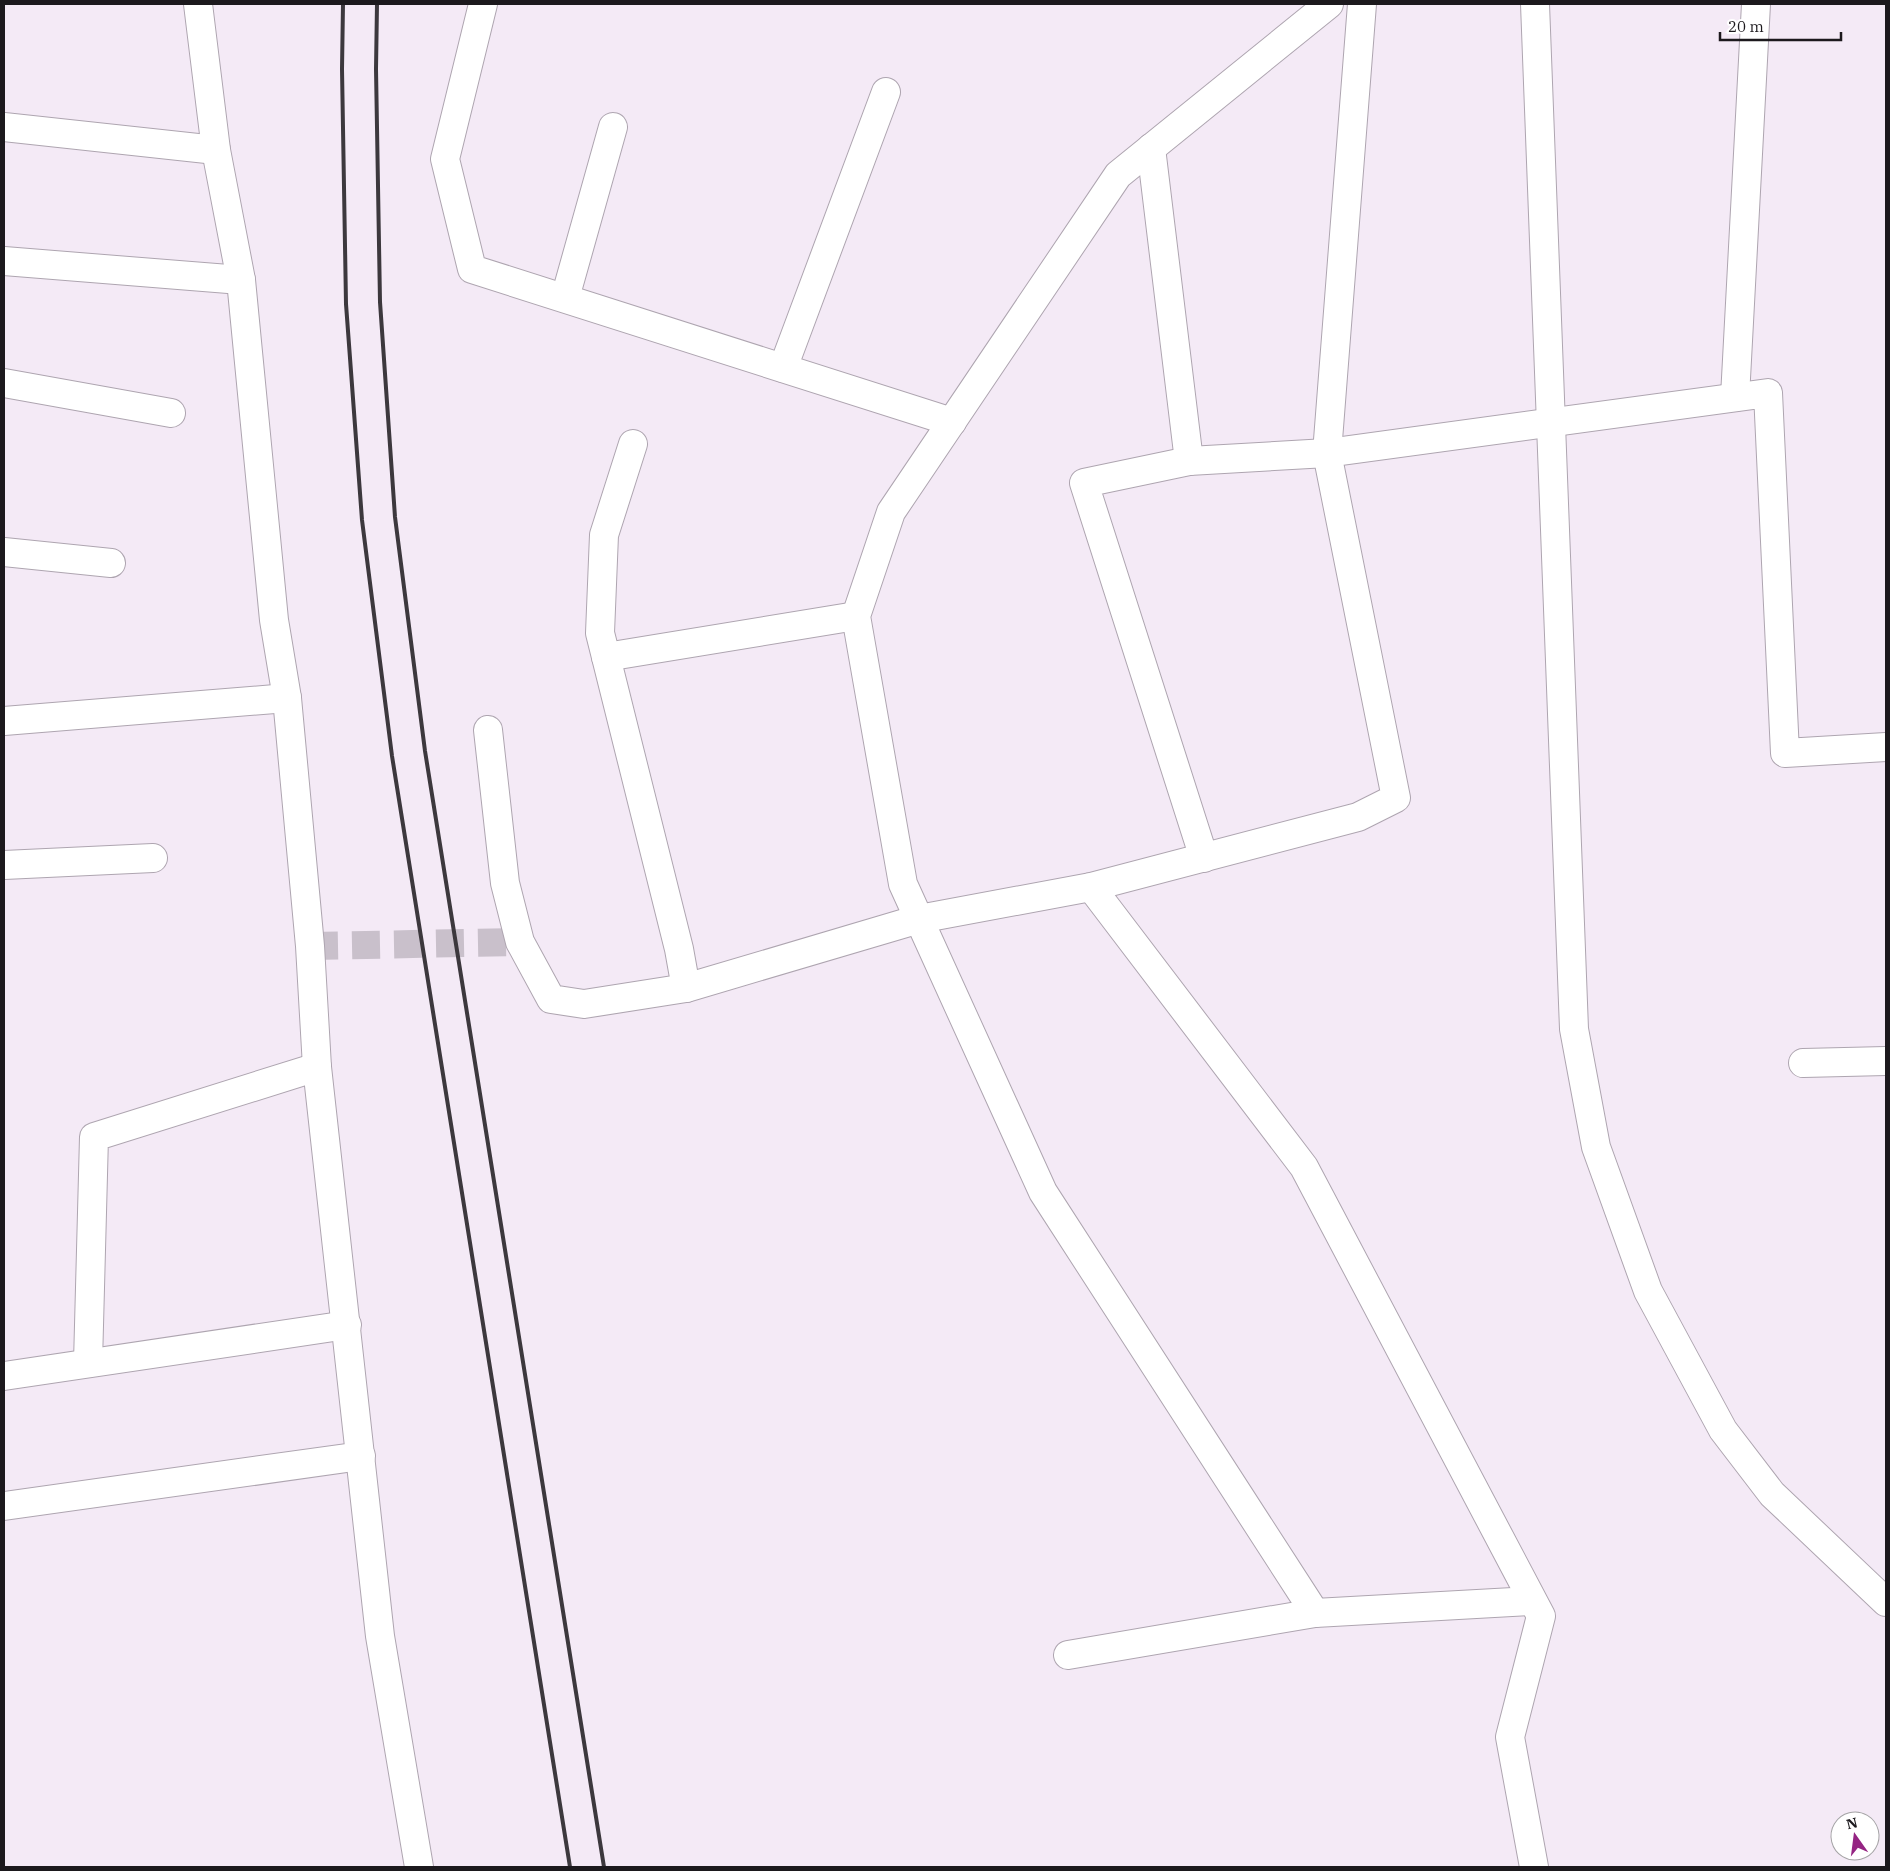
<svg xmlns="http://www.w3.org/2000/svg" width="1890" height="1871" font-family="'IBM Plex Serif',serif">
<rect width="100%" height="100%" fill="#f4eaf6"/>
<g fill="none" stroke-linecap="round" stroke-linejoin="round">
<!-- minor-tunnel -->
<polyline stroke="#c9c0cb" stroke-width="28" stroke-dasharray="28 14" stroke-linecap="butt" points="310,946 520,942"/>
<defs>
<g id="minor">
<polyline points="198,4 216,150 241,280 274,620 287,698 310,946 317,1067 380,1636 419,1867"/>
<polyline points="483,4 445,159 472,269 952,422"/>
<polyline points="1535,4 1574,1029 1596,1147 1648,1291 1723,1430 1772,1494 1886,1602"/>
<polyline points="4,127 216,150"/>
<polyline points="1151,148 1189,461"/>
<polyline points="4,261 241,280"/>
<polyline points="565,298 613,127"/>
<polyline points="783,368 886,92"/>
<polyline points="4,383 171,413"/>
<polyline points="1735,397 1756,4"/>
<polyline points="633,444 604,535 600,633 679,949 686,988"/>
<polyline points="4,552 111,563"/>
<polyline points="606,657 856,616"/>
<polyline points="4,721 287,698"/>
<polyline points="488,730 505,883 520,942 551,999 584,1004 686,988 919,919 1091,887 1358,817 1396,798 1327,453 1362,4"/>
<polyline points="1204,858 1084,483 1189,461 1327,453 1768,393 1785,753 1886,747"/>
<polyline points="4,865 153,858"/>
<polyline points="1091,887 1304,1167 1541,1616 1510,1737 1534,1867"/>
<polyline points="1803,1063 1886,1061"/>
<polyline points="88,1363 94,1137 317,1067"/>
<polyline points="4,1376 347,1325"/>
<polyline points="4,1506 361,1456"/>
<polyline points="1315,1613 1043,1192 903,884 856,616 891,512 1118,175 1329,4"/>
<polyline points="1068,1655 1315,1613 1532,1601"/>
</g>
</defs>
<!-- minor casing -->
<use href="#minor" stroke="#aea5b0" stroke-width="30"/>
<!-- minor -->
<use href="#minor" stroke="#fff" stroke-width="28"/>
<!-- rail -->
<g stroke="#3c383d" stroke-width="4">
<polyline points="343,4 342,69 346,304 362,520 392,756 570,1867"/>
<polyline points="377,4 376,69 380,302 395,517 425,751 604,1867"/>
</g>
</g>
<!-- border -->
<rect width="1890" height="1871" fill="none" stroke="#1c191d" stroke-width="10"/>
<!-- north arrow -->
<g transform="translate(1855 1836) rotate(346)"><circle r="24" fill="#ffffff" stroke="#a4a3a5"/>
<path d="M0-4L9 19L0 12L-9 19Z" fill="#952483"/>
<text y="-8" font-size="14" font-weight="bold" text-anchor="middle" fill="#1c191d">N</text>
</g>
<!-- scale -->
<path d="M1720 32v8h121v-8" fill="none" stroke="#1c191d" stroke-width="2.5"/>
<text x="1728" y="32" font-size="15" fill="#1c191d" stroke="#ffffff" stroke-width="4" paint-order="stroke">20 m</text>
</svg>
